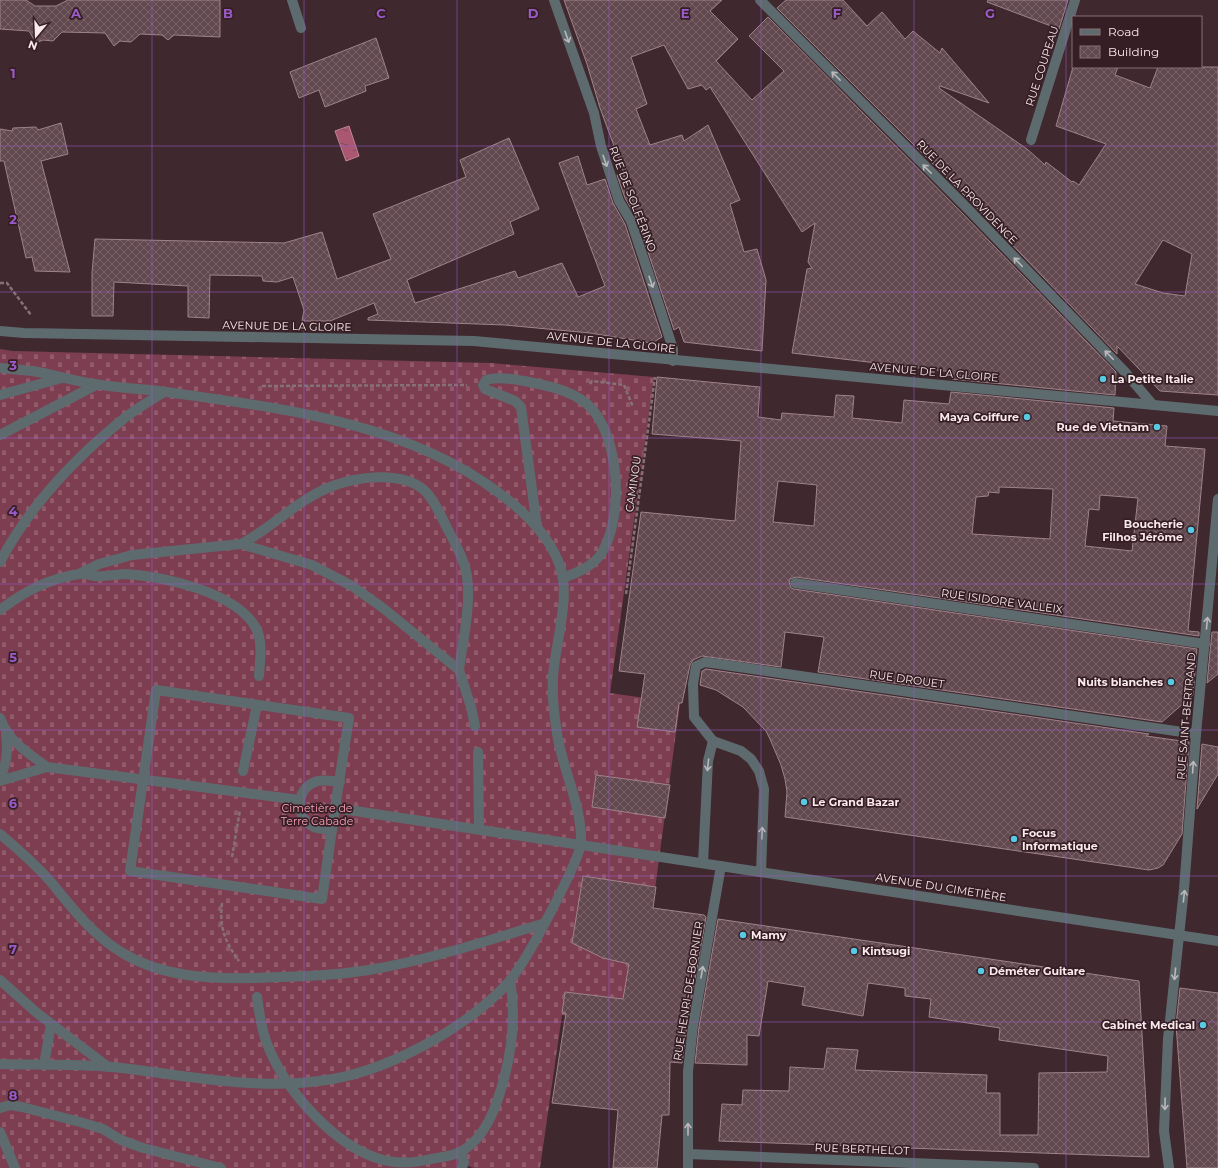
<svg xmlns="http://www.w3.org/2000/svg" width="1218" height="1168" font-family="Montserrat,sans-serif">
<defs>
<pattern id="cemetery-stones" width="16" height="16" patternUnits="userSpaceOnUse"><rect width="16" height="16" fill="#7e3e52"/><path d="M2 7V4a2 2 0 0 1 4 0v3zM10 15v-3a2 2 0 0 1 4 0v3z" fill="#915a6b"/></pattern>
<pattern id="water-ripples" width="26" height="14" patternUnits="userSpaceOnUse"><rect width="26" height="14" fill="#aa5771"/><path d="M2 4q2-2 4 0t4 0M15 11q2-2 4 0t4 0" fill="none" stroke="#7f4f5e"/></pattern>
<pattern id="building-cross-hatch" width="8" height="8" patternUnits="userSpaceOnUse"><rect width="8" height="8" fill="#62494f"/><path d="M0 0l8 8M0 8l8-8" fill="none" stroke="#796369"/></pattern>
</defs>
<rect width="100%" height="100%" fill="#40282f"/>
<!-- cemetery -->
<polygon fill="url(#cemetery-stones)" points="0,349 12,351 491,363 654,377 610,693 680,703 637,1023 562,1015 540,1168 474,1168 465,1165 464,1168 0,1168"/>
<!-- water -->
<polygon fill="url(#water-ripples)" stroke="#c28396" points="349,126 359,156 346,161 335,131"/>
<!-- building -->
<g fill="url(#building-cross-hatch)" stroke="#9f838a" fill-rule="evenodd">
<polygon points="0,0 26,0 35,6 56,6 68,0 220,0 220,37 174,35 168,40 162,35 140,34 131,42 120,41 114,46 105,33 62,32 53,41 43,40 36,43 29,31 0,29"/>
<polygon points="564,0 722,0 710,11 738,39 716,61 752,100 784,71 749,36 768,17 964,215 1116,372 1115,395 952,379 953,372 792,353 807,269 812,268 808,262 815,223 802,232 710,87 706,90 702,85 688,89 664,45 631,57 647,104 636,109 650,145 682,135 684,141 708,125 740,200 730,204 744,252 757,249 766,280 762,351 684,342 679,327 674,330 637,219 625,198 617,175 624,173 600,108 587,64"/>
<path d="M786 0H843L867 26 882 12 905 39 913 31 940 53 942 48 989 103 940 86 939 88 1027 149 1045 165 1046 162 1072 182 1073 181 1079 185 1106 144 1056 126 1073 67H1118L1115 75 1150 88 1158 67H1218V395L1160 391 1117 346V354L974 205 777 8ZM1163 240 1192 254 1185 296 1163 293 1135 284Z"/>
<polygon points="988,0 1068,0 1059,29 987,2"/>
<polygon points="376,38 389,78 365,86 366,91 325,107 319,90 299,98 290,72"/>
<polygon points="61,123 68,154 41,161 70,272 35,271 32,257 26,258 4,161 0,161 0,129 12,131 13,128 36,127 38,130"/>
<polygon points="509,138 539,209 510,222 514,234 407,280 415,303 515,271 518,278 562,263 578,297 605,286 559,163 578,156 587,185 605,179 613,203 625,224 662,337 652,343 590,333 505,325 368,320 368,318 378,314 374,303 330,321 302,321 304,310 293,277 277,282 263,281 262,276 210,275 209,318 188,317 188,286 114,282 113,316 92,316 92,273 95,239 284,243 322,232 337,279 391,259 373,214 466,177 460,160"/>
<path d="M657 377 760 387 758 417 781 420 782 413 834 417 836 395 854 396 852 418 902 423 904 400 949 404 951 392 1114 408 1113 421 1167 426 1165 446 1205 449 1188 631 1199 632V636L796 577 790 579 789 582 791 588 794 589 1197 649 1193 695 1162 722 818 672 824 637 785 632 781 667 702 656 693 660 690 665 682 703H679L675 732 637 727 645 674 619 671 641 512 735 521 741 441 652 434ZM778 481 817 485 814 526 773 522ZM999 487 1053 489 1050 539 972 534 976 497 988 496 989 492 999 493ZM1100 495 1138 498 1132 551 1085 546 1089 509 1099 510Z"/>
<polygon points="1212,632 1218,632 1218,674 1207,683"/>
<polygon points="706,669 1149,734 1146,736 1189,742 1182,834 1163,865 1158,868 1149,870 785,817 787,792 785,779 781,765 770,739 766,731 743,707 716,690 700,685 702,671"/>
<polygon points="1202,744 1218,747 1218,774 1197,809"/>
<polygon points="596,775 670,785 665,818 592,807"/>
<polygon points="583,876 656,887 653,908 704,915 706,917 687,1025 682,1063 670,1062 669,1115 662,1115 657,1168 613,1168 618,1110 552,1103 566,1013 562,1013 565,992 623,999 629,964 603,958 572,943"/>
<polygon points="718,919 1139,981 1149,1157 719,1141 722,1104 742,1105 743,1090 789,1091 790,1067 824,1069 827,1048 858,1050 855,1070 987,1075 986,1093 1000,1093 1000,1135 1038,1135 1039,1073 1107,1072 1108,1056 999,1040 1000,1028 929,1017 931,999 905,996 905,988 868,983 863,1016 802,1005 805,987 768,981 759,1036 747,1035 747,1065 695,1063 699,1027"/>
<polygon points="1180,988 1218,993 1218,1168 1187,1168 1176,1025"/>
</g>
<g fill="none" stroke-linecap="round" stroke-linejoin="round">
<!-- path -->
<g stroke="#867177" stroke-width="2.5" stroke-dasharray="4 2" stroke-linecap="butt">
<polyline points="0,283 7,283 31,315"/>
<polyline points="590,384 592,381 624,385 633,407"/>
<polyline points="262,386 467,385"/>
<polyline points="626,594 655,377"/>
<polyline points="232,857 240,810"/>
<path d="M222 903C219 927 225 942 239 961"/>
</g>
<!-- minor -->
<g stroke="#5e6b6e" stroke-width="10">
<polyline points="292,0 301,28"/>
<polyline points="554,0 594,113 601,146 619,201 631,221 657,299 673,349 673,361"/>
<polyline points="760,0 969,210 1125,372 1153,405"/>
<polyline points="1031,140 1075,0"/>
<polyline points="0,331 24,333 474,341 1218,411"/>
<path d="M0 368C11 369 21 370 32 371 53 374 73 381 95 384 118 388 142 389 166 392 280 408 405 422 499 493 525 512 549 535 560 566 571 598 555 643 553 677 552 694 554 715 557 733 562 769 582 805 581 842 581 857 547 919 538 936 529 952 520 969 508 983 464 1030 383 1074 319 1081 250 1090 180 1074 112 1067 75 1064 37 1065 0 1064"/>
<polyline points="0,395 62,378"/>
<polyline points="0,435 96,385"/>
<path d="M537 527 521 407 515 401 485 389 483 385 486 380C500 376 519 380 534 383 554 387 578 393 592 409 620 441 624 518 601 554 592 567 576 573 563 578"/>
<path d="M241 544C272 528 297 500 330 487 355 477 401 470 424 490 434 499 441 516 447 528 455 543 464 559 467 576 471 607 463 639 459 670"/>
<path d="M0 562C29 507 73 460 121 421 134 410 150 401 164 392"/>
<polyline points="81,573 99,564 132,555 241,544 312,565 352,586 383,608 459,670 471,707 475,726"/>
<polyline points="795,583 1205,644"/>
<path d="M0 610C25 591 48 579 79 574 84 573 89 575 94 576 105 577 116 574 127 574 165 577 236 592 256 628 263 641 260 661 259 676"/>
<path d="M0 718C10 743 26 751 47 767"/>
<polyline points="713,741 694,717 693,684 696,666 705,662 1196,734"/>
<polyline points="478,752 479,829"/>
<polyline points="243,771 257,705"/>
<path d="M0 778C7 763 8 750 6 733"/>
<polyline points="0,781 47,767 300,800"/>
<polyline points="335,808 322,899 130,871 156,690 349,718 335,808 1218,941"/>
<path d="M332 830C326 829 319 829 314 827 295 818 295 789 315 782 322 779 331 781 340 782"/>
<path d="M0 834C18 849 35 864 51 882 72 908 92 934 121 952 161 977 208 979 254 978 292 977 331 976 369 970 429 960 487 941 545 923"/>
<polyline points="703,863 708,761 713,741 741,751 751,759 759,771 764,789 761,872"/>
<polyline points="0,980 37,1013 108,1067"/>
<path d="M257 997C259 1012 261 1027 266 1041 283 1088 334 1147 383 1160 399 1164 415 1163 431 1159 441 1157 452 1156 460 1152 487 1138 498 1102 505 1075 513 1043 516 1013 510 980"/>
<polyline points="44,1065 51,1024"/>
<polyline points="0,1108 10,1105 22,1107 80,1122 103,1129 121,1140 143,1148 221,1168"/>
<polyline points="0,1132 15,1168"/>
<polyline points="460,1152 464,1162 462,1168"/>
<polyline points="688,1154 1034,1168"/>
<polyline points="688,1168 688,1071 693,1026 721,866"/>
<polyline points="1169,1168 1164,1131 1168,1039 1184,889 1196,734 1218,499"/>
</g>
</g>
<!-- one-way arrows -->
<defs><path id="oneway-shaft" d="M-6 0H5M1.5-3L5.5 0L1.5 3" fill="none" stroke-width="1.6" stroke-linecap="round" stroke-linejoin="round"/></defs>
<g stroke="#bcb7ba">
<use href="#oneway-shaft" transform="translate(567 37) rotate(71)"/>
<use href="#oneway-shaft" transform="translate(836 76) rotate(-135)"/>
<use href="#oneway-shaft" transform="translate(605 161) rotate(71)"/>
<use href="#oneway-shaft" transform="translate(927 169) rotate(-135)"/>
<use href="#oneway-shaft" transform="translate(1018 262) rotate(-134)"/>
<use href="#oneway-shaft" transform="translate(651 282) rotate(71)"/>
<use href="#oneway-shaft" transform="translate(1109 355) rotate(-134)"/>
<use href="#oneway-shaft" transform="translate(1207 623) rotate(-85)"/>
<use href="#oneway-shaft" transform="translate(708 765) rotate(96)"/>
<use href="#oneway-shaft" transform="translate(1193 767) rotate(-86)"/>
<use href="#oneway-shaft" transform="translate(762 833) rotate(-88)"/>
<use href="#oneway-shaft" transform="translate(1184 896) rotate(-84)"/>
<use href="#oneway-shaft" transform="translate(702 972) rotate(-80)"/>
<use href="#oneway-shaft" transform="translate(1175 974) rotate(96)"/>
<use href="#oneway-shaft" transform="translate(1165 1104) rotate(91)"/>
<use href="#oneway-shaft" transform="translate(688 1129) rotate(-90)"/>
</g>
<!-- grid -->
<path fill="none" stroke="#9b5bca" stroke-width="1" stroke-opacity="0.55" d="M152 0V1168M304 0V1168M457 0V1168M609 0V1168M761 0V1168M914 0V1168M1066 0V1168M0 146H1218M0 292H1218M0 438H1218M0 584H1218M0 730H1218M0 876H1218M0 1022H1218"/>
<!-- markers -->
<g fill="#57c9e2" stroke="#351f25" stroke-width="1.5">
<circle cx="1103" cy="379" r="4"/>
<circle cx="1027" cy="417" r="4"/>
<circle cx="1157" cy="427" r="4"/>
<circle cx="1191" cy="530" r="4"/>
<circle cx="1171" cy="682" r="4"/>
<circle cx="804" cy="802" r="4"/>
<circle cx="1014" cy="839" r="4"/>
<circle cx="743" cy="935" r="4"/>
<circle cx="854" cy="951" r="4"/>
<circle cx="981" cy="971" r="4"/>
<circle cx="1203" cy="1025" r="4"/>
</g>
<g text-anchor="middle" stroke-width="3.5" stroke-linejoin="round" paint-order="stroke">
<!-- street labels -->
<g font-size="11" fill="#fae9ed" stroke="#351f25">
<text transform="translate(1042 66) rotate(-72)" y="4">RUE COUPEAU</text>
<text transform="translate(967 192) rotate(46)" y="4">RUE DE LA PROVIDENCE</text>
<text transform="translate(633 199) rotate(69)" y="4">RUE DE SOLFÉRINO</text>
<text transform="translate(287 326) rotate(1)" y="4">AVENUE DE LA GLOIRE</text>
<text transform="translate(611 342) rotate(6)" y="4">AVENUE DE LA GLOIRE</text>
<text transform="translate(934 372) rotate(5)" y="4">AVENUE DE LA GLOIRE</text>
<text transform="translate(633 484) rotate(-82)" y="4">CAMINOU</text>
<text transform="translate(1002 601) rotate(8)" y="4">RUE ISIDORE VALLEIX</text>
<text transform="translate(907 679) rotate(8)" y="4">RUE DROUET</text>
<text transform="translate(1186 716) rotate(-85)" y="4">RUE SAINT-BERTRAND</text>
<text transform="translate(941 887) rotate(9)" y="4">AVENUE DU CIMETIÈRE</text>
<text transform="translate(688 991) rotate(-81)" y="4">RUE HENRI-DE-BORNIER</text>
<text transform="translate(862 1149) rotate(2)" y="4">RUE BERTHELOT</text>
</g>
<!-- poi labels -->
<g font-size="11" font-weight="bold" fill="#fae9ed" stroke="#351f25" text-anchor="start">
<text x="1111" y="383">La Petite Italie</text>
<text x="1019" y="421" text-anchor="end">Maya Coiffure</text>
<text x="1149" y="431" text-anchor="end">Rue de Vietnam</text>
<text x="1183" y="528" text-anchor="end">Boucherie<tspan x="1183" dy="13">Filhos Jérôme</tspan></text>
<text x="1163" y="686" text-anchor="end">Nuits blanches</text>
<text x="812" y="806">Le Grand Bazar</text>
<text x="1022" y="837">Focus<tspan x="1022" dy="13">Informatique</tspan></text>
<text x="751" y="939">Mamy</text>
<text x="862" y="955">Kintsugi</text>
<text x="989" y="975">Déméter Guitare</text>
<text x="1195" y="1029" text-anchor="end">Cabinet Medical</text>
</g>
<!-- park labels -->
<g font-size="11" fill="#fca0ba" stroke="#351f25">
<text x="317" y="812">Cimetière de<tspan x="317" dy="13">Terre Cabade</tspan></text>
</g>
</g>
<g font-size="13" text-anchor="middle" font-weight="bold" fill="#9b5bca" stroke="#351f25" stroke-width="3.5" stroke-linejoin="round" paint-order="stroke">
<text x="76" y="18">A</text>
<text x="228" y="18">B</text>
<text x="381" y="18">C</text>
<text x="533" y="18">D</text>
<text x="685" y="18">E</text>
<text x="837" y="18">F</text>
<text x="990" y="18">G</text>
<text x="13" y="78">1</text>
<text x="13" y="224">2</text>
<text x="13" y="370">3</text>
<text x="13" y="516">4</text>
<text x="13" y="662">5</text>
<text x="13" y="808">6</text>
<text x="13" y="954">7</text>
<text x="13" y="1100">8</text>
</g>
<!-- legend -->
<rect x="1072" y="16" width="130" height="52" fill="#351f25" stroke="#847075"/>
<rect x="1080" y="29" width="20" height="6" fill="#5e6b6e" stroke="#847075"/>
<text x="1108" y="36" font-size="12" fill="#fae9ed">Road</text>
<rect x="1080" y="46" width="20" height="12" fill="url(#building-cross-hatch)" stroke="#847075"/>
<text x="1108" y="56" font-size="12" fill="#fae9ed">Building</text>
<!-- north arrow -->
<g transform="translate(36 36) rotate(199)" stroke="#351f25" stroke-width="3" paint-order="stroke">
<path d="M0-3L7 15L0 10L-7 15Z" fill="#fae9ed"/>
<text y="-6" font-size="11" font-weight="bold" text-anchor="middle" fill="#fae9ed">N</text>
</g>
</svg>
